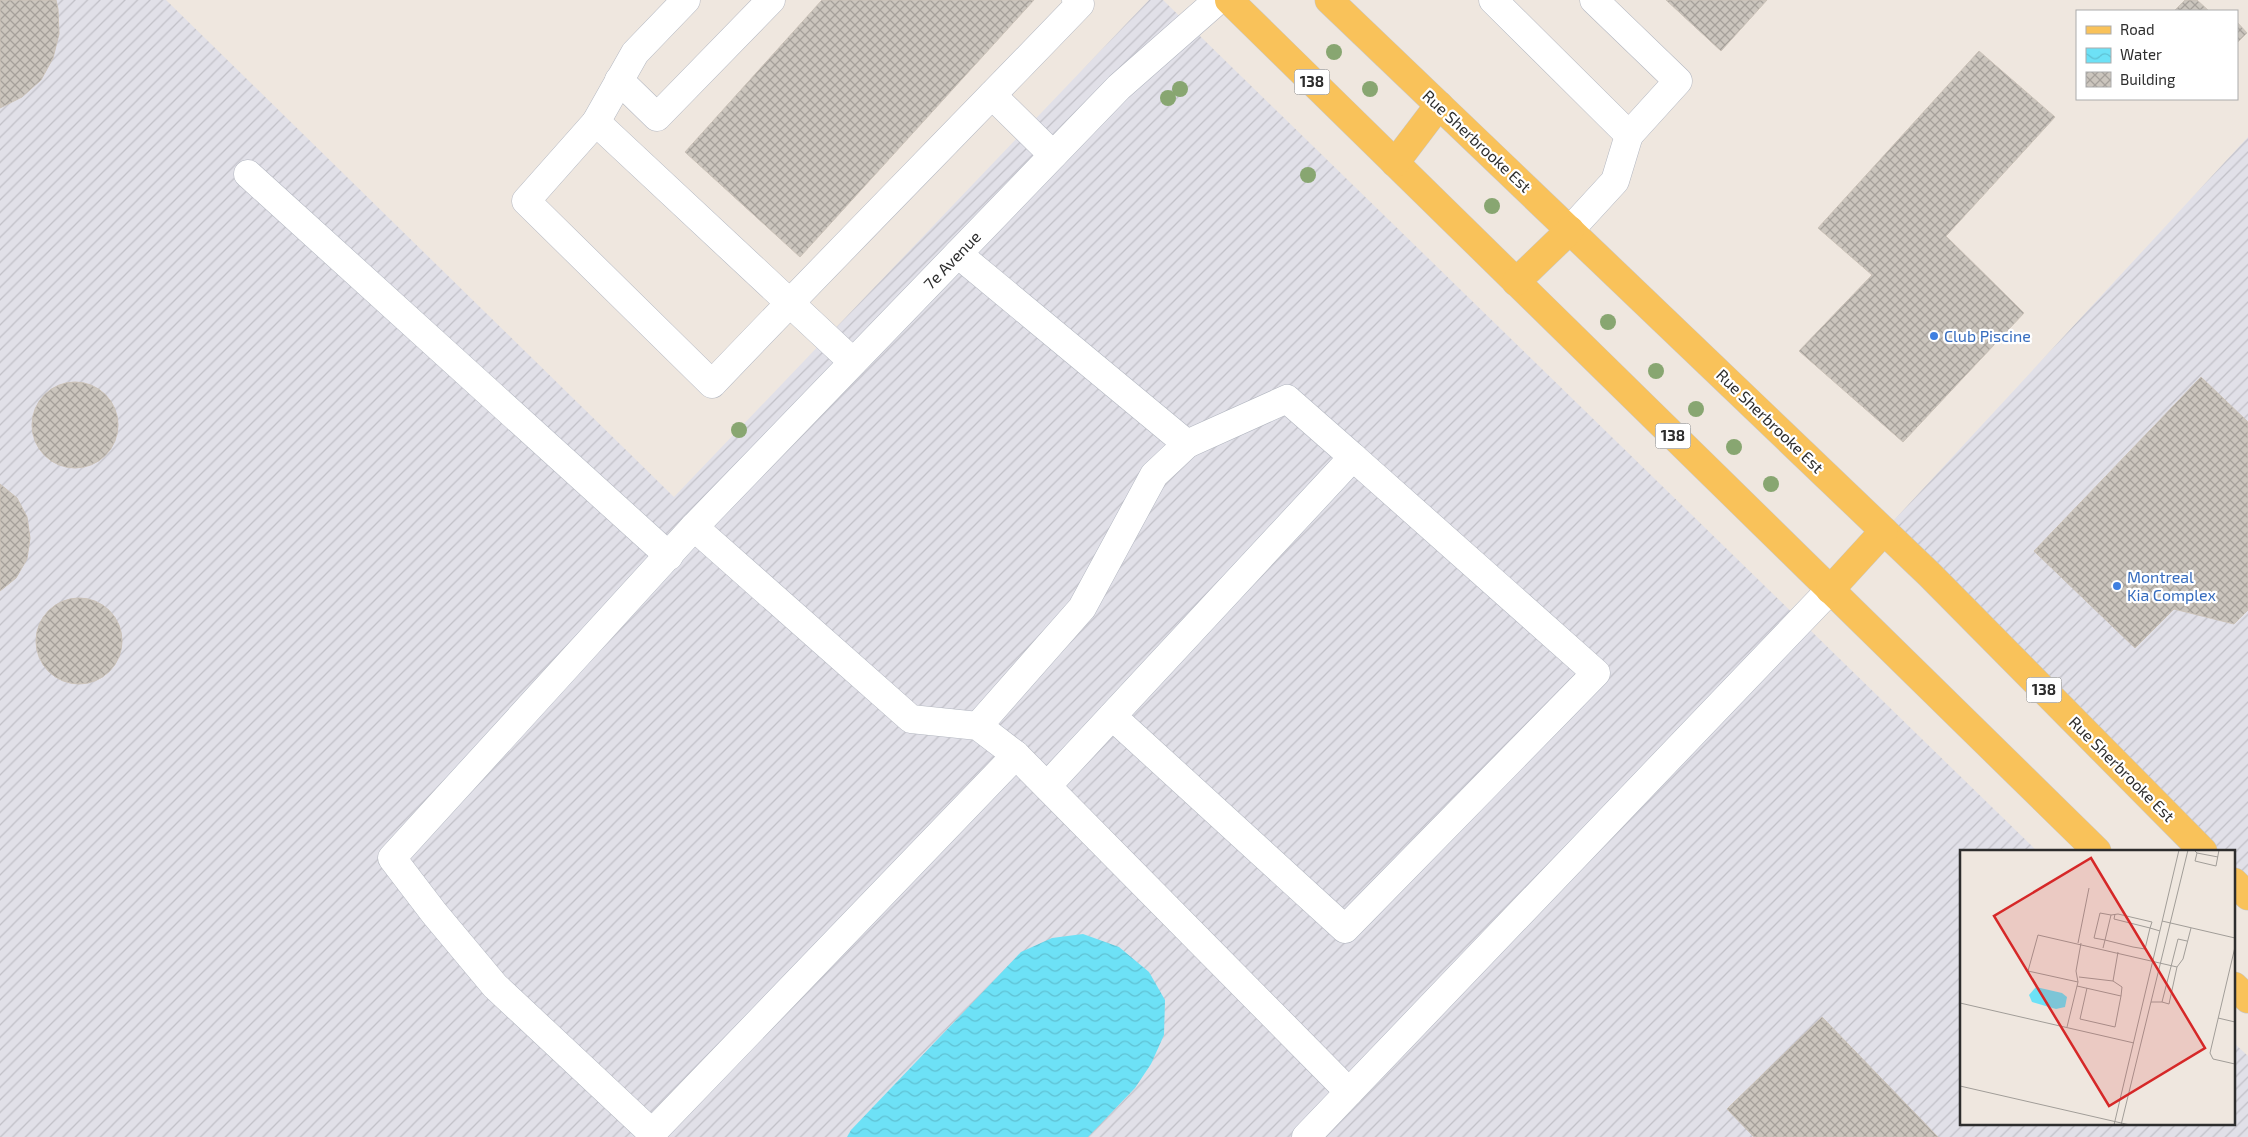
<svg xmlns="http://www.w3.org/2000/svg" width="2248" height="1137" font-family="'Exo 2',sans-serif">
<defs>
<pattern id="industrial-furrows" width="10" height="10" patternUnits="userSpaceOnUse" patternTransform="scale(1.25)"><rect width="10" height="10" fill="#e1e0e8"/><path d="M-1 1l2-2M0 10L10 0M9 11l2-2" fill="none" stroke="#c1c0c7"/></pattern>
<pattern id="water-waves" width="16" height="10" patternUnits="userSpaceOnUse" patternTransform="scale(1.25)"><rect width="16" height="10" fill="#6de1f6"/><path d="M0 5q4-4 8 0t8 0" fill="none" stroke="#5fc1d3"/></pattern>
<pattern id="building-cross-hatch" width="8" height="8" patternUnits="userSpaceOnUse" patternTransform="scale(1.25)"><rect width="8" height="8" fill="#cbc5bd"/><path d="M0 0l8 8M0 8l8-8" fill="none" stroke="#a5a09a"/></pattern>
</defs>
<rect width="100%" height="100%" fill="#efe7df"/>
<!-- industrial -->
<g fill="url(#industrial-furrows)">
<polygon points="0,0 166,0 674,497 1149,0 1163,0 2037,851 1962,851 1962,1123 2234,1123 2234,1043 2248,1056 2248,1137 0,1137"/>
<polygon points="2248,137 2248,896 2234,882 2234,851 2203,851 1884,531"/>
</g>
<!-- water -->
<polygon fill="url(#water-waves)" points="1083,934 1119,947 1149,972 1165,1000 1164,1035 1151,1064 1135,1088 1088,1137 847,1137 851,1130 1021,952 1052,938"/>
<!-- building -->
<g fill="url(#building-cross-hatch)" stroke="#cbc2b8">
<polygon points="0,0 56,0 58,9 59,34 53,58 41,80 22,97 0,108"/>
<polygon points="822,0 1034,0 800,257 685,152"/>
<polygon points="1666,0 1767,0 1721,51"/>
<polygon points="2185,0 2197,0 2209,11 2174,11"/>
<polygon points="2237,22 2247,33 2237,43"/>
<polygon points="1979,51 2055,117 1946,236 2024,313 1903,442 1799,351 1872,275 1818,228"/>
<polygon points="2201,377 2248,422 2248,610 2234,624 2174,609 2135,648 2034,551"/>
<circle cx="75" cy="425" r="43"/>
<polygon points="0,484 17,498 27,517 30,538 27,559 16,578 0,591"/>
<circle cx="79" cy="641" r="43"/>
<polygon points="1822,1017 1938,1137 1754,1137 1727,1109"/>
</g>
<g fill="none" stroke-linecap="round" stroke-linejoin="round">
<defs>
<g id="minor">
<polyline points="1493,0 1629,135 1615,181 1570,230"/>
<polyline points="1594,0 1678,81 1629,135"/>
<polyline points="619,80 657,117 771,0"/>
<polyline points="992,95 1053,155"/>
<polyline points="596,122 635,53 686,0"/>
<polyline points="248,174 669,556"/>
<polyline points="958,254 1187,444 1287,399 1353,457"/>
<path d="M853 362 596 122 526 201 712 384C834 256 958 131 1080 4L1076 0"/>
<polyline points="694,527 911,719 978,726 1016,755 1349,1092"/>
<polyline points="978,726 1082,608 1154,475 1187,444"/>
<polyline points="1016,755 652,1133 495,986 434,913 392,858 694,527 1119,87 1218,0"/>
<polyline points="1047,786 1353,457 1596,673 1345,929 1112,716"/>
<polyline points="1306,1137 1830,590"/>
</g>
<g id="major">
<polyline points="1229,0 2097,851"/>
<polyline points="1329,0 1930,575 2203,851"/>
<polyline points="1395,163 1439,105"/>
<polyline points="1516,282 1570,230"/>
<polyline points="1830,590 1884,531"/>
<polyline points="2234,882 2248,896"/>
<polyline points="2234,986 2248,999"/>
</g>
</defs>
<!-- minor casing -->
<use href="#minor" stroke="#b3b7c1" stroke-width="29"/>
<!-- major casing -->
<use href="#major" stroke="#c8c8c8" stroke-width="29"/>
<!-- minor -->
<use href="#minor" stroke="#fff" stroke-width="28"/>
<!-- major -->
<use href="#major" stroke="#f9c25a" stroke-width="28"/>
</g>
<!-- trees -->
<g fill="#88a671">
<circle cx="1334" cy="52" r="8"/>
<circle cx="1180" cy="89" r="8"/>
<circle cx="1370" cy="89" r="8"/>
<circle cx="1168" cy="98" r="8"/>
<circle cx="1308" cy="175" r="8"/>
<circle cx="1492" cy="206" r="8"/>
<circle cx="1608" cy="322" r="8"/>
<circle cx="1656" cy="371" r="8"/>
<circle cx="1696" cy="409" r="8"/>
<circle cx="739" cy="430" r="8"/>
<circle cx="1734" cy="447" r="8"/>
<circle cx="1771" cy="484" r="8"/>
</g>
<!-- markers -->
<g fill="#3f7fe0" stroke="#fff" stroke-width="2">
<circle cx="1934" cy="336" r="5"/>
<circle cx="2117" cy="586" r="5"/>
</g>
<g text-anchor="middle" stroke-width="4.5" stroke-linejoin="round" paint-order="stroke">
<!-- shield labels -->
<g fill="#fff" stroke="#6c6c6c" stroke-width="1">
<rect x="1294.5" y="69.5" width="35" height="25" rx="4"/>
<rect x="1655.5" y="423.5" width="35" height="25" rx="4"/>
<rect x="2026.5" y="677.5" width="35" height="25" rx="4"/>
</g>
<g font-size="15" font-weight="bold" fill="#2d2d2d">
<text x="1312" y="87">138</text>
<text x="1673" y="441">138</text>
<text x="2044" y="695">138</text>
</g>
<!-- street labels -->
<g font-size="16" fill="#2d2d2d" stroke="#fff">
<text transform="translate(1477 141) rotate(43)" y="6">Rue Sherbrooke Est</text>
<text transform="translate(952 260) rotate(-46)" y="6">7e Avenue</text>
<text transform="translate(1770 421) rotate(44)" y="6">Rue Sherbrooke Est</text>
<text transform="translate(2122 769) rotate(45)" y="6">Rue Sherbrooke Est</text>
</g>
<!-- shop labels -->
<g font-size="16" fill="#366cbe" stroke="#fff" text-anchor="start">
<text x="1944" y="342">Club Piscine</text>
<text x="2127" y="583">Montreal<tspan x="2127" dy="18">Kia Complex</tspan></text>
</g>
</g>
<!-- overview -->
<g transform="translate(1960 850)">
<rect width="275" height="275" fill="#efe7df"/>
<path d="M76 137 102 143 107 147 105 157 96 159 72 152 69 145Z" fill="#6de1f6"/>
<path fill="none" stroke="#a19d98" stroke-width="1" d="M234 0 237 3 235 11 256 16 259 0M237 3 258 7M151 65 158 64 192 72 190 78 154 69 155 64M202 71 275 88M118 93 129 38M275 97 250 203 253 209 275 214M143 98 145 90 151 65 140 63 134 88 145 90 173 97 185 99 190 78 200 81M158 102 153 131 162 137 161 146M119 127 153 131M118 132 68 121 78 85 217 117 223 109 231 78M117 136 161 146 155 177 120 169 127 138M191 152H202L218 89 227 91M202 152 209 154 217 117M0 153 174 193M258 168 275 172M107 177 118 132 116 121 121 93M0 236 170 275M154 275 219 0M161 275 228 0"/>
<path fill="#d62828" fill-opacity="0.15" stroke="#d62828" stroke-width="2.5" d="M131 8 245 198 149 256 34 66Z"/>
<rect width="275" height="275" fill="none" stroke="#2d2d2d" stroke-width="2.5"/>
</g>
<!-- legend -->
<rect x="2076" y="10" width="162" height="90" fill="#ffffff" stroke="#ababab"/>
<rect x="2086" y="26" width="25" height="8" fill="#f9c25a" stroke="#ababab"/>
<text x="2120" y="35" font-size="15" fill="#2d2d2d">Road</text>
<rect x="2086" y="48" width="25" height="15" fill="url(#water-waves)" stroke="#ababab"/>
<text x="2120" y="60" font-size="15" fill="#2d2d2d">Water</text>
<rect x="2086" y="72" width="25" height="15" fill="url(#building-cross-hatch)" stroke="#ababab"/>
<text x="2120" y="85" font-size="15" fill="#2d2d2d">Building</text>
</svg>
